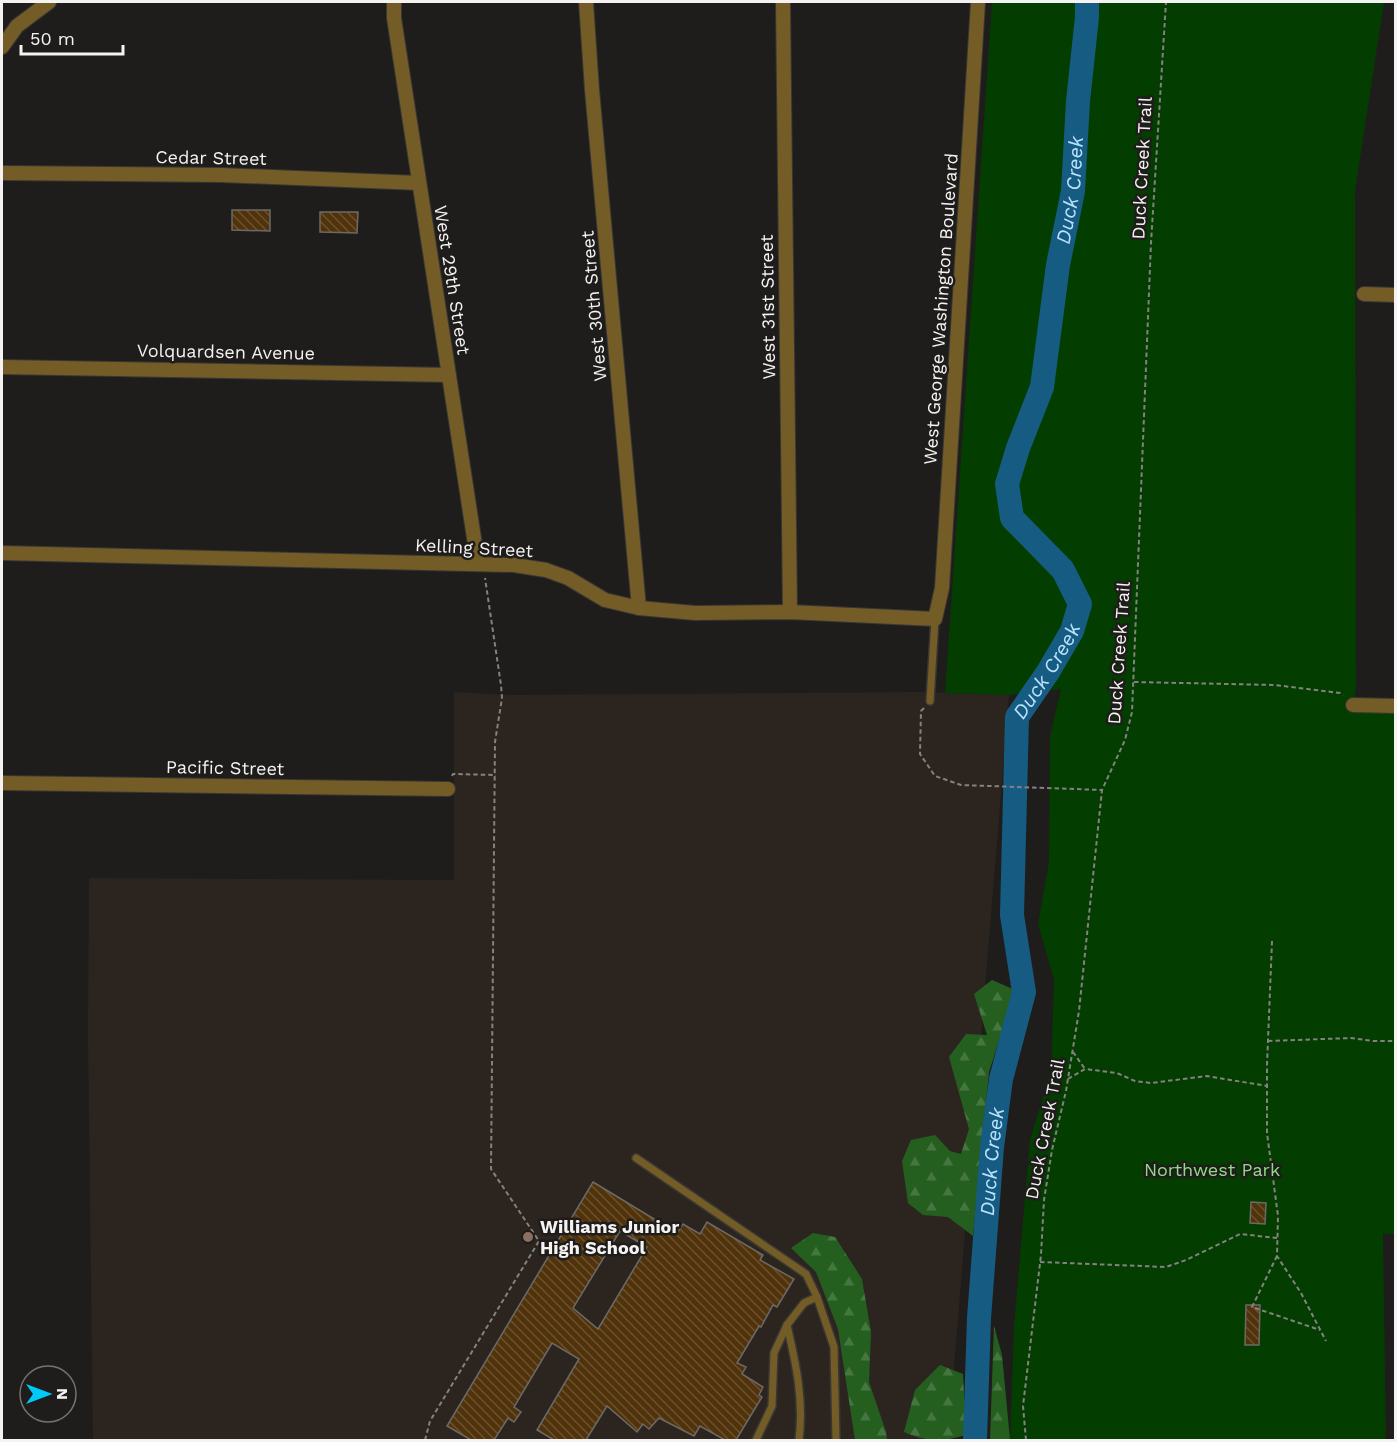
<svg xmlns="http://www.w3.org/2000/svg" width="1397" height="1442" font-family="'Work Sans',sans-serif">
<defs>
<pattern id="forest-firs" width="22" height="20" patternUnits="userSpaceOnUse" patternTransform="scale(1.5)"><rect width="22" height="20" fill="#255f1f"/><path d="M5 1l3.5 6h-7zM16 11l3.5 6h-7z" fill="#457640"/></pattern>
<pattern id="building-back-hatch" width="6" height="6" patternUnits="userSpaceOnUse" patternTransform="scale(1.5)"><rect width="6" height="6" fill="#51330b"/><path d="M-1 5l2 2M0 0l6 6M5-1l2 2" fill="none" stroke="#6b512f"/></pattern>
</defs>
<rect width="100%" height="100%" fill="#1f1d1b"/>
<!-- built -->
<polygon fill="#2c251f" points="454,692 511,695 918,692 1009,695 948,1440 93,1440 88,1034 89,878 454,880"/>
<!-- forest -->
<g fill="url(#forest-firs)">
<polygon points="992,980 1015,990 989,1072 973,1236 948,1217 923,1215 908,1203 902,1161 911,1140 935,1135 950,1151 961,1154 969,1129 949,1057 966,1034 987,1035 974,994"/>
<polygon points="813,1233 835,1237 862,1279 871,1332 869,1382 886,1432 887,1440 855,1440 838,1329 816,1272 791,1248"/>
<polygon points="994,1326 1002,1355 1010,1440 990,1440"/>
<path d="M940 1365 963 1374 966 1435C942 1442 927 1442 904 1432L915 1390Z"/>
</g>
<!-- park -->
<polygon fill="#033d00" points="992,2 1384,2 1355,191 1356,688 1353,705 1396,706 1396,1234 1383,1234 1386,1440 1010,1440 1014,1326 1030,1140 1051,1071 1054,980 1038,924 1049,862 1050,736 1061,689 1009,695 945,693"/>
<g fill="none" stroke-linecap="round" stroke-linejoin="round">
<!-- river -->
<path stroke="#165c82" stroke-width="24" id="s1" d="M975 1440 979 1318 992 1147 1001 1079 1024 992 1012 915 1017 717 1048 672 1072 631 1080 604 1063 570 1012 518 1007 484 1018 448 1042 387 1058 265 1073 191 1078 101 1087 17V2"/>
</g>
<!-- building -->
<g fill="url(#building-back-hatch)" stroke="#6c6a67" stroke-width="1.5" fill-rule="evenodd">
<polygon points="232,210 270,210 270,231 232,230"/>
<polygon points="320,212 358,212 357,233 320,232"/>
<path d="M593 1182 677 1233 683 1224 700 1234 707 1222 763 1255 760 1260 794 1279 777 1307 773 1305 761 1327 759 1326 737 1363 746 1367 742 1374 763 1387 759 1395 762 1397 736 1440H725L700 1426 694 1436 659 1418 649 1429 643 1424 637 1432 607 1406 586 1440H554L537 1430 579 1359 552 1343 514 1407 521 1412 514 1422 508 1418 494 1440H471L447 1426ZM620 1231 647 1247 598 1329 573 1308Z"/>
<polygon points="1251,1202 1266,1203 1265,1224 1250,1223"/>
<polygon points="1246,1305 1260,1305 1259,1345 1245,1345"/>
</g>
<g fill="none" stroke-linecap="round" stroke-linejoin="round">
<defs>
<g id="service">
<polyline points="930,701 935,619"/>
<polyline points="636,1158 806,1274 817,1297 834,1347 836,1440"/>
<path d="M787 1325C796 1364 804 1400 799 1440"/>
<polyline points="756,1440 772,1406 774,1353 787,1325 804,1303 817,1297"/>
</g>
<g id="minor">
<polyline points="394,2 394,18 478,564"/>
<polyline points="586,2 592,90 639,608"/>
<polyline points="783,2 790,612"/>
<polyline points="2,47 17,26 49,2"/>
<polyline points="2,173 221,175 419,183"/>
<polyline points="1364,294 1396,295"/>
<polyline points="2,367 449,375"/>
<polyline points="2,553 514,565 546,570 568,578 605,600 639,608 695,613 790,612 935,619 942,588 978,2"/>
<polyline points="1353,705 1396,706"/>
<polyline points="2,783 448,789"/>
</g>
</defs>
<!-- service casing -->
<use href="#service" stroke="#393735" stroke-width="10"/>
<!-- minor casing -->
<use href="#minor" stroke="#393735" stroke-width="16"/>
<!-- path -->
<g stroke="#848280" stroke-width="2" stroke-dasharray="4.5 3" stroke-linecap="butt">
<polyline points="1134,682 1275,685 1340,693 1343,695"/>
<polyline points="924,708 921,711 920,754 935,776 961,785 1102,790"/>
<polyline points="452,776 453,774 496,775"/>
<polyline points="1272,941 1267,1065 1267,1133 1278,1216 1277,1256 1301,1293 1326,1341"/>
<polyline points="1268,1041 1351,1038 1373,1041 1396,1041"/>
<polyline points="1073,1052 1085,1069"/>
<polyline points="1068,1079 1085,1069 1117,1073 1135,1081 1151,1083 1207,1076 1267,1086"/>
<polyline points="1277,1256 1252,1307 1320,1330"/>
<polyline points="1040,1262 1166,1267 1186,1260 1240,1234 1277,1238"/>
<polyline points="425,1440 430,1421 539,1241 491,1169 495,742 502,698 501,685 485,578"/>
<polyline points="1026,1440 1023,1406 1041,1255 1044,1200 1052,1150 1066,1091 1079,1011 1102,790 1125,740 1132,712 1151,243 1166,2"/>
</g>
<!-- service -->
<use href="#service" stroke="#735c25" stroke-width="7"/>
<!-- minor -->
<use href="#minor" stroke="#735c25" stroke-width="14"/>
</g>
<!-- markers -->
<circle fill="#8d6e63" stroke="#1f1d1b" stroke-width="2" cx="528" cy="1237" r="6"/>
<g text-anchor="middle" stroke-width="5" stroke-linejoin="round" paint-order="stroke">
<!-- street labels -->
<g font-size="18" fill="#f5f3f1" stroke="#1f1d1b">
<text transform="translate(211 158) rotate(1)" y="6">Cedar Street</text>
<text transform="translate(1142 168) rotate(-87)" y="6">Duck Creek Trail</text>
<text transform="translate(452 280) rotate(81)" y="6">West 29th Street</text>
<text transform="translate(594 306) rotate(-95)" y="6">West 30th Street</text>
<text transform="translate(768 307) rotate(-91)" y="6">West 31st Street</text>
<text transform="translate(941 309) rotate(-86)" y="6">West George Washington Boulevard</text>
<text transform="translate(226 352) rotate(1)" y="6">Volquardsen Avenue</text>
<text transform="translate(474 548) rotate(3)" y="6">Kelling Street</text>
<text transform="translate(1119 653) rotate(-86)" y="6">Duck Creek Trail</text>
<text transform="translate(225 768) rotate(1)" y="6">Pacific Street</text>
<text transform="translate(1045 1129) rotate(-79)" y="6">Duck Creek Trail</text>
</g>
<!-- park labels -->
<g font-size="18" fill="#8edd84" stroke="#1f1d1b">
<text x="1212" y="1176">Northwest Park</text>
</g>
<!-- poi labels -->
<g font-size="18" font-weight="bold" fill="#f5f3f1" stroke="#1f1d1b" text-anchor="start">
<text x="540" y="1233">Williams Junior<tspan x="540" dy="21">High School</tspan></text>
</g>
<!-- water labels -->
<g font-size="20" font-style="italic" fill="#bae2fe" stroke="#1f1d1b">
<text dy="7" stroke="none"><textPath href="#s1" startOffset="1306">Duck Creek</textPath></text>
<text dy="7" stroke="none"><textPath href="#s1" startOffset="783">Duck Creek</textPath></text>
<text dy="7" stroke="none"><textPath href="#s1" startOffset="279">Duck Creek</textPath></text>
</g>
</g>
<!-- border -->
<rect width="1397" height="1442" fill="none" stroke="#f5f3f1" stroke-width="6"/>
<!-- north arrow -->
<g transform="translate(48 1394) rotate(90)"><circle r="28" fill="#1f1d1b" stroke="#757371" stroke-width="1.5"/>
<path d="M0-4.5L10 22L0 15L-10 22Z" fill="#00cbf8"/>
<text y="-9" font-size="16" font-weight="bold" text-anchor="middle" fill="#f5f3f1">N</text>
</g>
<!-- scale -->
<path d="M21 45v9h102v-9" fill="none" stroke="#f5f3f1" stroke-width="3"/>
<text x="30" y="45" font-size="18" fill="#f5f3f1" stroke="#1f1d1b" stroke-width="4.5" paint-order="stroke">50 m</text>
</svg>
